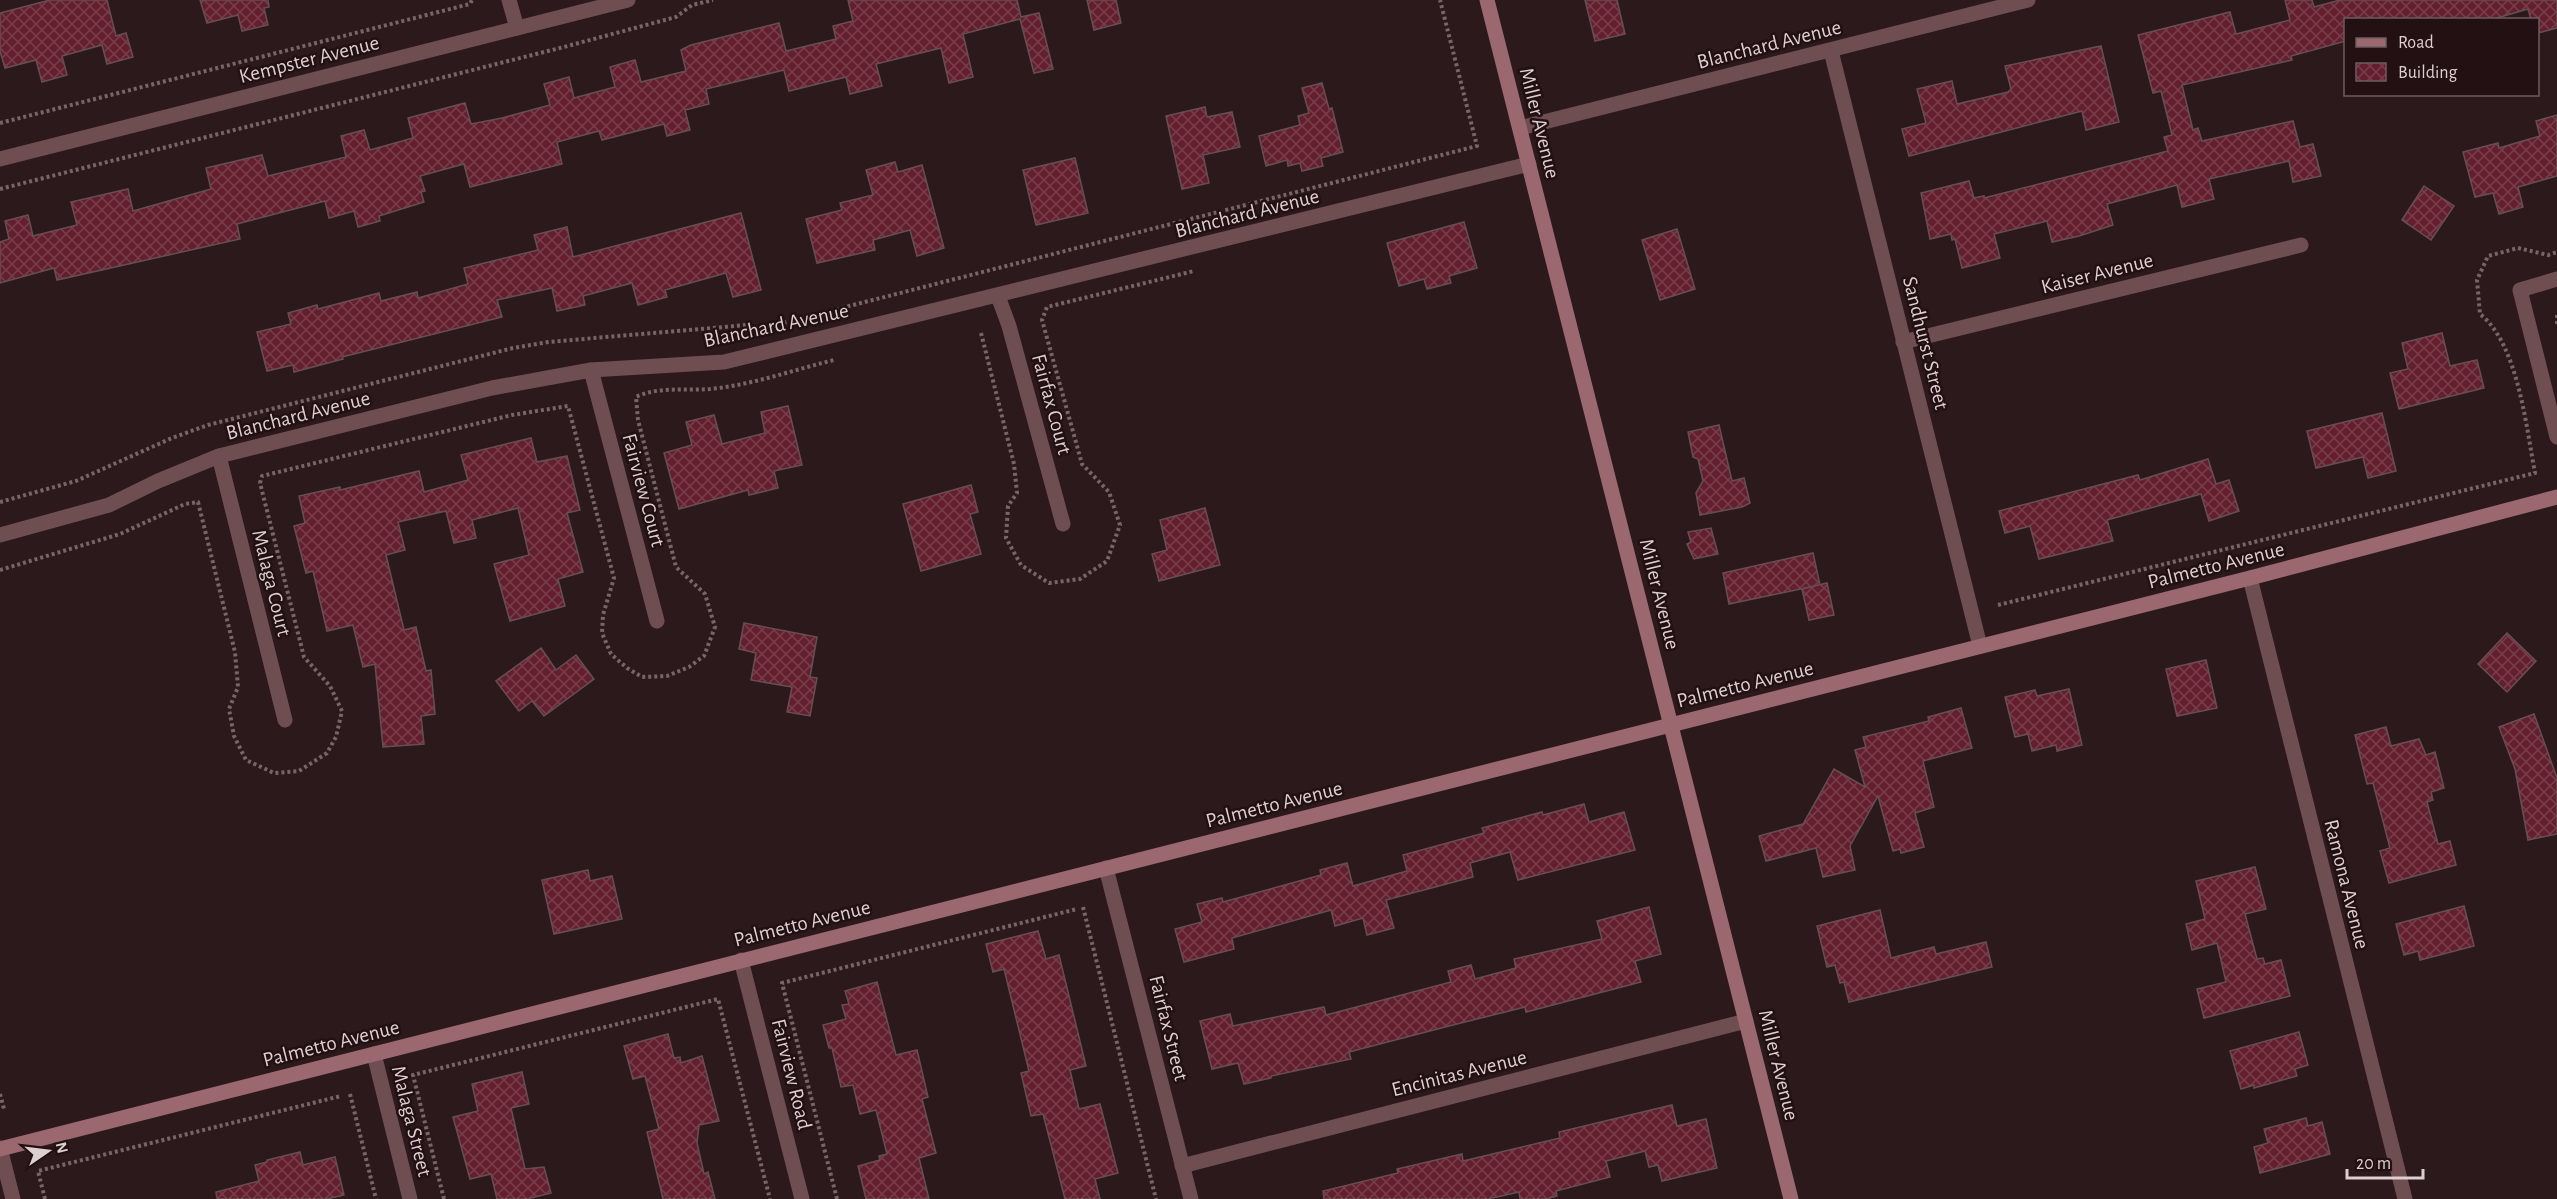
<svg xmlns="http://www.w3.org/2000/svg" width="2557" height="1199" font-family="'Alegreya Sans',sans-serif">
<defs>
<pattern id="building-cross-hatch" width="8" height="8" patternUnits="userSpaceOnUse" patternTransform="scale(1.5)"><rect width="8" height="8" fill="#631f2e"/><path d="M0 0l8 8M0 8l8-8" fill="none" stroke="#793e4b"/></pattern>
</defs>
<rect width="100%" height="100%" fill="#2c191c"/>
<!-- building -->
<g fill="url(#building-cross-hatch)" stroke="#664f52" stroke-width="1.5">
<polygon points="50,0 107,0 116,36 126,33 133,57 107,64 102,45 62,56 67,75 42,82 36,60 5,68 0,51 0,13"/>
<polygon points="200,0 268,0 269,7 264,8 268,25 242,31 238,15 207,23"/>
<polygon points="848,0 1017,0 1021,17 1039,13 1053,69 1034,73 1020,19 963,34 973,77 949,83 941,48 876,64 882,86 850,94 846,77 789,91 784,70 706,89 709,104 685,110 690,130 667,136 664,124 602,140 599,131 557,142 562,164 470,187 464,164 420,176 425,191 421,192 424,202 379,216 380,221 358,227 354,211 329,218 325,201 237,224 240,239 57,280 54,268 0,283 0,242 9,239 5,221 28,215 33,236 77,225 71,202 128,189 133,211 211,189 206,168 262,155 268,176 346,157 341,136 364,130 370,150 413,138 408,118 465,103 471,124 502,118 550,105 544,84 569,77 574,98 615,87 610,67 635,60 641,82 686,71 681,50 691,45 779,23 786,51 836,39 833,26 853,21"/>
<polygon points="1087,0 1116,0 1121,23 1094,30"/>
<polygon points="1585,0 1617,0 1625,34 1595,41"/>
<polygon points="2285,0 2312,0 2314,7 2340,0 2557,0 2557,28 2538,33 2538,20 2531,20 2528,9 2490,20 2346,20 2346,41 2291,56 2292,60 2182,85 2193,130 2198,128 2202,141 2293,121 2300,147 2313,144 2321,176 2293,182 2289,161 2209,179 2214,199 2182,207 2177,185 2107,204 2113,225 2079,236 2052,242 2047,221 1994,234 2000,258 1962,268 1955,239 1952,240 1951,234 1930,239 1921,193 1969,181 1974,198 1984,196 1984,198 2168,151 2164,137 2172,135 2161,91 2153,93 2138,35 2230,12 2236,34 2290,20"/>
<polygon points="2101,46 2119,122 2086,130 2082,111 1909,156 1902,129 1926,123 1917,89 1952,81 1957,104 2008,92 2011,89 2005,66"/>
<polygon points="1322,83 1329,109 1332,108 1343,152 1321,158 1323,166 1302,171 1300,163 1288,166 1287,160 1266,166 1259,136 1300,125 1298,116 1309,113 1302,88"/>
<polygon points="1205,107 1207,117 1232,112 1240,147 1203,155 1209,183 1182,189 1166,116"/>
<polygon points="2557,115 2557,176 2518,187 2523,207 2499,214 2493,193 2475,197 2463,152 2498,143 2499,148 2540,136 2536,121"/>
<polygon points="1075,158 1088,213 1036,225 1023,170"/>
<polygon points="895,162 898,172 922,165 944,248 917,256 910,230 873,240 875,250 817,263 806,219 842,210 840,203 873,195 866,170"/>
<polygon points="2424,186 2454,206 2431,240 2402,220"/>
<polygon points="741,213 761,290 733,297 726,273 665,290 667,297 638,305 632,283 583,296 585,305 557,311 552,288 497,300 502,317 342,357 343,359 294,372 293,365 267,371 257,332 291,324 288,313 317,305 318,309 379,293 381,301 417,292 418,298 468,284 464,268 538,250 534,235 567,227 573,257"/>
<polygon points="1464,222 1477,268 1449,276 1451,283 1427,289 1424,279 1399,286 1387,243"/>
<polygon points="1677,229 1695,289 1660,300 1642,240"/>
<polygon points="2442,333 2450,366 2477,360 2484,388 2399,409 2390,373 2408,369 2402,343"/>
<polygon points="788,406 802,465 774,471 778,488 749,495 748,490 679,509 664,453 692,445 686,422 714,415 722,444 765,433 761,412"/>
<polygon points="2382,413 2396,471 2368,478 2363,457 2316,468 2307,431"/>
<polygon points="1719,425 1732,481 1744,478 1750,503 1742,507 1700,515 1696,493 1703,481 1698,459 1693,457 1688,432"/>
<polygon points="531,438 537,462 567,456 580,510 567,513 583,572 558,579 565,606 510,621 494,564 529,555 518,508 472,520 476,538 454,543 446,511 398,522 405,550 386,555 404,630 416,627 426,671 431,670 435,714 421,716 424,744 383,747 375,664 363,667 353,625 327,631 313,571 306,573 294,526 305,523 299,496 340,487 340,490 419,471 424,492 468,480 461,455"/>
<polygon points="2208,459 2216,484 2229,480 2239,511 2209,521 2201,494 2107,520 2113,541 2039,559 2030,526 2005,533 1999,511 2138,475 2140,480"/>
<polygon points="971,485 978,512 970,514 981,554 921,571 903,504"/>
<polygon points="1205,508 1220,565 1159,581 1152,554 1167,550 1160,520"/>
<polygon points="1711,528 1718,554 1694,559 1687,544 1691,542 1688,532"/>
<polygon points="1813,553 1820,585 1729,604 1723,573"/>
<polygon points="1827,583 1834,615 1809,620 1802,589"/>
<polygon points="744,623 817,637 810,677 817,678 810,716 787,712 792,687 751,680 756,653 739,649"/>
<polygon points="2507,633 2536,661 2507,692 2478,664"/>
<polygon points="541,648 556,670 576,655 594,679 544,716 532,701 519,711 496,681"/>
<polygon points="2206,660 2217,708 2177,716 2166,669"/>
<polygon points="2069,689 2082,745 2057,751 2056,745 2032,751 2028,734 2015,737 2005,697 2035,690 2037,696"/>
<polygon points="1961,708 1972,748 1923,761 1934,807 1915,813 1924,847 1901,853 1900,849 1893,851 1878,796 1850,846 1855,870 1823,877 1816,848 1766,861 1759,836 1803,824 1834,769 1865,787 1855,750 1866,747 1863,737 1929,721 1928,717"/>
<polygon points="2534,714 2557,778 2557,834 2528,840 2515,769 2499,727"/>
<polygon points="2386,727 2391,746 2419,739 2426,755 2435,752 2444,788 2431,792 2433,800 2427,802 2438,844 2450,841 2456,865 2389,883 2380,851 2390,848 2373,783 2367,784 2355,735"/>
<polygon points="1584,804 1589,822 1624,812 1635,850 1518,880 1510,852 1470,863 1473,877 1386,900 1394,928 1367,935 1363,918 1335,926 1331,910 1232,938 1234,949 1184,962 1175,929 1202,922 1197,904 1222,898 1223,902 1321,875 1320,870 1347,863 1353,886 1407,871 1403,855 1484,833 1482,828 1542,812 1543,815"/>
<polygon points="2255,867 2266,909 2245,914 2257,959 2263,958 2265,964 2281,960 2290,996 2204,1018 2197,989 2226,982 2217,943 2192,950 2186,924 2205,919 2196,881"/>
<polygon points="588,870 590,881 612,876 622,919 554,934 542,880"/>
<polygon points="2464,906 2474,946 2420,960 2418,951 2404,955 2396,924"/>
<polygon points="1649,907 1661,954 1635,961 1641,982 1526,1012 1525,1007 1449,1026 1349,1052 1351,1059 1271,1076 1271,1078 1244,1084 1238,1063 1212,1069 1200,1021 1230,1014 1233,1026 1324,1007 1326,1015 1451,982 1448,971 1471,965 1475,979 1516,968 1514,959 1602,939 1597,921"/>
<polygon points="1880,910 1891,958 1934,947 1936,954 1986,942 1992,967 1849,1002 1844,982 1840,983 1835,965 1827,967 1817,926"/>
<polygon points="1038,931 1046,959 1059,955 1086,1066 1070,1070 1079,1109 1100,1104 1118,1173 1095,1179 1100,1199 1065,1199 1043,1114 1031,1116 1021,1073 1029,1071 1004,969 993,972 986,944"/>
<polygon points="877,982 896,1055 917,1050 928,1097 922,1099 936,1153 919,1158 929,1199 866,1199 858,1166 880,1160 879,1156 887,1154 876,1110 860,1114 853,1085 841,1087 832,1048 829,1048 823,1025 846,1019 842,1005 849,1004 845,991"/>
<polygon points="2299,1032 2308,1065 2295,1069 2297,1076 2254,1088 2254,1085 2241,1089 2230,1051"/>
<polygon points="668,1034 674,1058 680,1057 681,1063 702,1056 719,1121 699,1125 697,1143 704,1174 708,1172 715,1199 663,1199 647,1132 659,1129 645,1076 633,1079 624,1046"/>
<polygon points="522,1072 529,1104 511,1108 525,1169 544,1167 551,1193 527,1199 497,1199 491,1174 470,1179 453,1117 478,1111 472,1084"/>
<polygon points="1672,1105 1677,1126 1706,1119 1717,1168 1662,1181 1658,1165 1649,1167 1645,1151 1606,1161 1610,1177 1556,1191 1557,1196 1546,1199 1520,1199 1519,1192 1488,1199 1324,1199 1323,1191 1398,1173 1397,1169 1462,1154 1463,1161 1560,1138 1559,1132"/>
<polygon points="2306,1118 2308,1126 2322,1122 2330,1154 2260,1173 2254,1147 2268,1143 2264,1129"/>
<polygon points="300,1152 303,1165 335,1157 344,1195 327,1199 217,1199 216,1192 259,1181 255,1165 267,1162 267,1160"/>
</g>
<g fill="none" stroke-linecap="round" stroke-linejoin="round">
<!-- path -->
<g stroke="#776668" stroke-width="4" stroke-dasharray="3 3" stroke-linecap="butt">
<polyline points="0,123 470,4 472,0"/>
<polyline points="0,189 560,48 676,17 692,5 713,0"/>
<polyline points="2557,315 2557,326"/>
<polyline points="981,333 1014,464 1017,493 1008,506 1006,538 1021,565 1049,583 1080,579 1107,561 1120,525 1109,492 1082,464 1042,320 1047,307 1194,271"/>
<polyline points="0,502 76,481 172,438 208,425 513,348 548,342 747,325 759,329 1477,146 1440,0"/>
<path d="M0 570 120 534 185 504 198 502 235 652 238 687 229 709 234 736 246 760 274 773 299 771 327 753 336 737 342 711 330 686 304 657 260 483 262 476 512 415 568 406 614 578 603 615 602 633 611 654 627 668 642 677 667 676 689 667 704 656 715 627 705 594 676 567 638 420 636 397C659 386 685 391 710 389 752 385 793 370 834 360"/>
<path d="M1998 605 2535 473C2526 426 2518 344 2480 314L2477 280 2488 256 2518 248 2548 255 2557 252"/>
<polyline points="1083,907 1156,1199"/>
<polyline points="0,1094 4,1109"/>
<polyline points="350,1094 376,1199"/>
<polyline points="45,1199 38,1171 341,1096"/>
<polyline points="444,1199 413,1075 718,999 770,1199"/>
<polyline points="837,1199 782,983 1077,909"/>
</g>
<!-- street -->
<g stroke="#6f4e52" stroke-width="15">
<polyline points="509,0 517,28"/>
<polyline points="1831,51 1980,646"/>
<polyline points="1520,128 2028,0"/>
<polyline points="0,159 628,0"/>
<polyline points="2557,279 2520,290 2557,437"/>
<polyline points="998,296 1009,326 1063,524"/>
<polyline points="1903,342 2301,245"/>
<polyline points="591,370 657,621"/>
<polyline points="219,456 285,720"/>
<polyline points="0,535 109,505 158,481 219,456 492,388 591,370 724,362 1529,164"/>
<polyline points="2250,578 2405,1199"/>
<polyline points="1106,868 1191,1199"/>
<polyline points="741,960 802,1199"/>
<polyline points="374,1054 410,1199"/>
<polyline points="0,1148 13,1199"/>
<polyline points="1182,1166 1746,1021"/>
</g>
<!-- secondary -->
<g stroke="#9b686f" stroke-width="15">
<polyline points="1487,0 1791,1199"/>
<polyline points="0,1149 2250,578 2557,497"/>
</g>
</g>
<g text-anchor="middle" stroke-width="5" stroke-linejoin="round" paint-order="stroke">
<!-- street labels -->
<g font-size="21" fill="#ddcfd0" stroke="#221013">
<text transform="translate(1769 44) rotate(-14)" y="7">Blanchard Avenue</text>
<text transform="translate(309 59) rotate(-14)" y="7">Kempster Avenue</text>
<text transform="translate(1540 123) rotate(76)" y="7">Miller Avenue</text>
<text transform="translate(1247 213) rotate(-14)" y="7">Blanchard Avenue</text>
<text transform="translate(2097 273) rotate(-14)" y="7">Kaiser Avenue</text>
<text transform="translate(776 325) rotate(-12)" y="7">Blanchard Avenue</text>
<text transform="translate(1926 343) rotate(76)" y="7">Sandhurst Street</text>
<text transform="translate(1052 404) rotate(75)" y="7">Fairfax Court</text>
<text transform="translate(298 415) rotate(-14)" y="7">Blanchard Avenue</text>
<text transform="translate(644 490) rotate(75)" y="7">Fairview Court</text>
<text transform="translate(2216 565) rotate(-14)" y="7">Palmetto Avenue</text>
<text transform="translate(272 583) rotate(76)" y="7">Malaga Court</text>
<text transform="translate(1660 594) rotate(76)" y="7">Miller Avenue</text>
<text transform="translate(1745 684) rotate(-14)" y="7">Palmetto Avenue</text>
<text transform="translate(1274 804) rotate(-14)" y="7">Palmetto Avenue</text>
<text transform="translate(2347 884) rotate(76)" y="7">Ramona Avenue</text>
<text transform="translate(802 923) rotate(-14)" y="7">Palmetto Avenue</text>
<text transform="translate(1169 1028) rotate(76)" y="7">Fairfax Street</text>
<text transform="translate(331 1043) rotate(-14)" y="7">Palmetto Avenue</text>
<text transform="translate(1779 1065) rotate(76)" y="7">Miller Avenue</text>
<text transform="translate(1459 1073) rotate(-14)" y="7">Encinitas Avenue</text>
<text transform="translate(792 1074) rotate(76)" y="7">Fairview Road</text>
<text transform="translate(412 1121) rotate(76)" y="7">Malaga Street</text>
</g>
</g>
<!-- legend -->
<rect x="2344" y="18" width="195" height="78" fill="#221013" stroke="#6d5c5f" stroke-width="1.5"/>
<rect x="2356" y="38" width="30" height="9" fill="#9b686f" stroke="#6d5c5f" stroke-width="1.5"/>
<text x="2398" y="48" font-size="18" fill="#ddcfd0">Road</text>
<rect x="2356" y="63" width="30" height="18" fill="url(#building-cross-hatch)" stroke="#6d5c5f" stroke-width="1.5"/>
<text x="2398" y="78" font-size="18" fill="#ddcfd0">Building</text>
<!-- north arrow -->
<g transform="translate(48 1151) rotate(76)" stroke="#221013" stroke-width="4.5" paint-order="stroke">
<path d="M0-4.5L10 22L0 15L-10 22Z" fill="#ddcfd0"/>
<text y="-9" font-size="16" font-weight="bold" text-anchor="middle" fill="#ddcfd0">N</text>
</g>
<!-- scale -->
<path d="M2347 1169v9h76v-9" fill="none" stroke="#ddcfd0" stroke-width="3"/>
<text x="2356" y="1169" font-size="18" fill="#ddcfd0" stroke="#221013" stroke-width="4.5" paint-order="stroke">20 m</text>
</svg>
